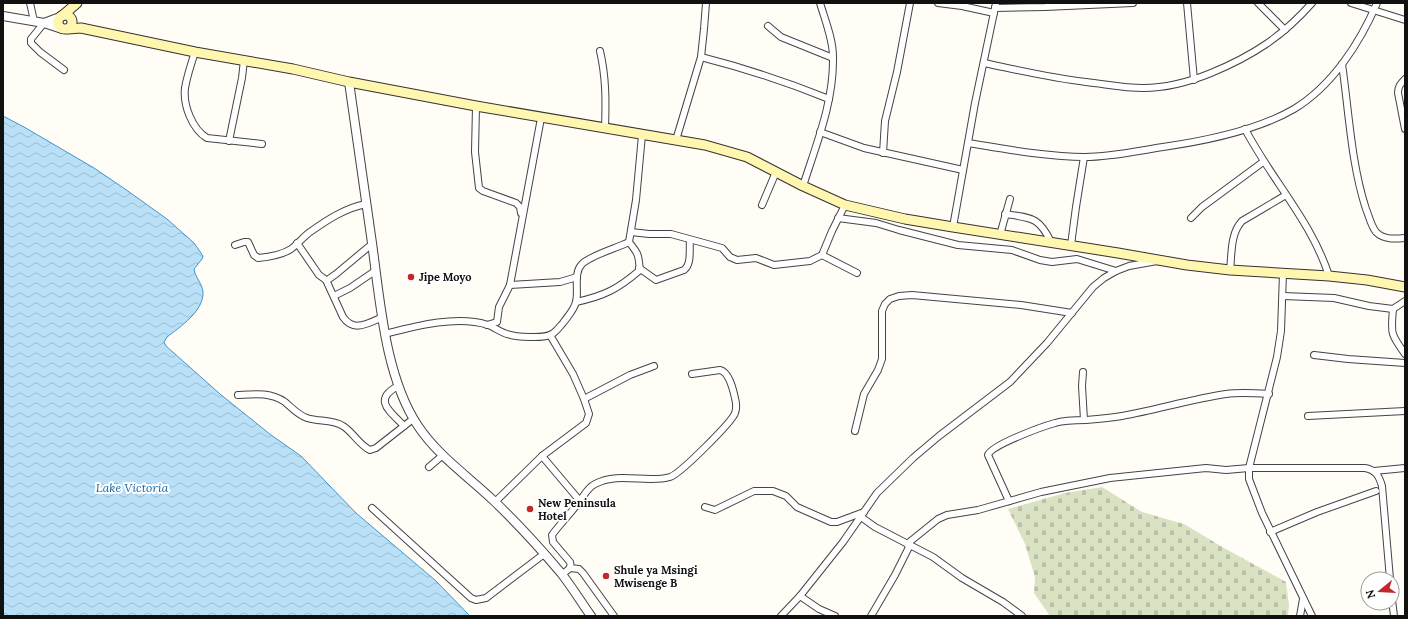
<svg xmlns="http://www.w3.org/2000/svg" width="1408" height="619" font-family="Lora,serif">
<defs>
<pattern id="cemetery-stones" width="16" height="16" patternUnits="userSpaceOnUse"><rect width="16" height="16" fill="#d9e3c4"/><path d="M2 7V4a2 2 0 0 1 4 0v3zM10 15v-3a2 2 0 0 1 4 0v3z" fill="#b9c2a7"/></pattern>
<pattern id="water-waves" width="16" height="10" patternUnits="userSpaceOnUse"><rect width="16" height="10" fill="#b9e0f7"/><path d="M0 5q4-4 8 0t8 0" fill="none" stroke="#9ebfd3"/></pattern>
</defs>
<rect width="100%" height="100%" fill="#fffdf5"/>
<!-- cemetery -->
<polygon fill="url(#cemetery-stones)" points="1102,487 1142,512 1184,524 1224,548 1286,582 1289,605 1288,616 1050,616 1034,593 1035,577 1025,544 1008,509 1065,493"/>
<!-- water -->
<path fill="url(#water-waves)" stroke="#3f96cf" d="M3 116 24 127 94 168 125 189 167 219 194 243 203 256 202 259 194 269C195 277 202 283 203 292 204 311 180 327 167 337L164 342 166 346 220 394 271 435 301 456 356 513 436 581 470 616H3Z"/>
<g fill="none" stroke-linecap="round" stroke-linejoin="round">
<defs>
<g id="minor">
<polyline points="30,3 34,21"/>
<polyline points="938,3 962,6 994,13"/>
<polyline points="1187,3 1194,80"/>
<polyline points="1258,3 1285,30"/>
<polyline points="1351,3 1405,20"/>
<polyline points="995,8 1045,7 1133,3"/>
<polyline points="44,23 31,39 31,43 40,52 64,70"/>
<polyline points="768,26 781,37 833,58"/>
<path d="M600 51C606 77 606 101 605 128"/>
<path d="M195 52C191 64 187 76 185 88 183 105 192 129 207 138L262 144"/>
<path d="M701 57C744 68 787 82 829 99"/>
<path d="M984 63C1018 70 1051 78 1086 82 1105 84 1124 88 1143 88 1167 88 1189 82 1211 73 1252 56 1282 37 1312 3"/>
<path d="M1342 64C1349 112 1351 163 1366 209 1369 216 1371 226 1376 232 1384 240 1395 239 1405 238"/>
<path d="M1405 79C1400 84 1398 87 1398 93L1405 129"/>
<polyline points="476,106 475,152 479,188 483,191 516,203 520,207 521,213"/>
<path d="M1245 129C1271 179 1312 222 1329 276"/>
<polyline points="820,132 864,148 963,170"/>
<polyline points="676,140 701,57 704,29 706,3"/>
<polyline points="229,141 242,78 244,60"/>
<path d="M968 143C1005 149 1047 157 1085 157 1111 157 1137 151 1163 147 1205 141 1258 130 1294 109 1332 86 1360 43 1377 3"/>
<polyline points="883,153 885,121 897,72 910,3"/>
<path d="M803 186C816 145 834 102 833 57 833 39 825 20 820 3"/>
<polyline points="762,205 776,172"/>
<path d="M1005 214C1032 218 1039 217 1051 242"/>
<polyline points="838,218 876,223 899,230 958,245 1012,250 1040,260 1052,262 1077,259 1116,271"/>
<polyline points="1191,218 1202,207 1263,162"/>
<polyline points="953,227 975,103 996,3"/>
<polyline points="631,232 649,234 671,234 722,248 730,257 737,260 756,258 774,265 810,261 822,255 832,231 845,205"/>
<polyline points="1000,235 1010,199"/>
<polyline points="297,243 319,275 326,280 329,279 336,274 372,244"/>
<path d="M235 245 244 242H248L254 255 258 258C269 257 282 255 291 249 298 244 303 237 310 232 327 220 345 208 366 204"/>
<polyline points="1071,245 1076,207 1084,157"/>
<polyline points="822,255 857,273"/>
<path d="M639 268 656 280 684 270C692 264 689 249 690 240"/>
<path d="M1230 270C1232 254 1230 234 1242 221L1286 195"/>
<polyline points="1283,273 1281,331 1277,357 1249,468 1249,479 1262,513 1312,616"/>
<path d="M326 280 343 317C354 333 368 323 383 317"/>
<polyline points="510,285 560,282 577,277"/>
<polyline points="334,296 350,288 375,271"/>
<polyline points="1283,296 1334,298 1369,306 1393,309 1405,301"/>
<path d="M576 302C604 296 618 289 640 270 638 255 640 256 629 242L636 200 642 135"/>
<path d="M1393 309C1391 333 1390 333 1405 354"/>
<polyline points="487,325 497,322 499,307 510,285 541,118"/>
<path d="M385 334C416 326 457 315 488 325 494 327 500 332 507 334 516 337 544 339 552 334 557 331 560 326 563 323 568 316 574 310 576 302 579 290 573 273 582 264 591 255 617 248 629 242"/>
<polyline points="1314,355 1348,359 1405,363"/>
<polyline points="1083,372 1082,386 1084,420"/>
<path d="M398 386C372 400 390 411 404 426"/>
<path d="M238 395C255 394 270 392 285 402 292 408 298 415 307 418 319 422 332 419 343 426 353 432 359 445 370 450L376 448 413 419"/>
<polyline points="584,399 630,375 654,366"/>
<polyline points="1308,416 1405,411"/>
<polyline points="855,431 864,394 878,370 882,359 882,311 885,304 890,299 899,296 912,295 1021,305 1072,313"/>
<polyline points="542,456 580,501"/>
<polyline points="429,467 443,455"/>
<polyline points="1374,471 1405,468"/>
<path d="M1009 501 988 455C991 445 1044 426 1055 423 1065 420 1075 420 1086 420 1098 419 1110 418 1122 416 1157 410 1191 399 1226 394 1240 392 1254 393 1269 394"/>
<polyline points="495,502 542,456 586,423 589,414 584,399 573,374 550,335"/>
<polyline points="705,507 715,510 754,491 773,491 786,496 797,507 831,522 837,522 864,512"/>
<polyline points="372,508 471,598 476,600 486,598 544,554"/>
<polyline points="861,517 875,527 933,557 962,578 1003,602 1022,616"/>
<polyline points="1270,532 1317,512 1376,491"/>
<path d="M907 544 938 519 947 515 978 510 1041 492 1110 478 1206 468 1226 470 1249 468H1365C1376 470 1379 476 1382 486L1390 579"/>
<polyline points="570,568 579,569 583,573 614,616"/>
<path d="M562 574C567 571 572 568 570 562L553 542 552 535C560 524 571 513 579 502 584 496 587 488 595 484 619 471 647 484 670 477 680 474 732 422 735 413 737 408 736 402 735 398 733 389 729 372 720 370L692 374"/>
<polyline points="800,596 819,609 835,616"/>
<polyline points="1392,600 1394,616"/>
<polyline points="781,616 800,596 843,542 877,493 913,458 939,436 1010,382 1047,343 1093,287 1104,278 1116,271 1129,266 1157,261"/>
<polyline points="871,616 895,575 910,545"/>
<polyline points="1300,616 1303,599"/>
</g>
<g id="tertiary">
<polyline points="3,16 44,23 62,29"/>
<polyline points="44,23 60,17"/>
<path d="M349 82C357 136 364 189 372 243 380 300 385 377 418 426 438 456 469 477 494 501 518 524 540 548 561 573 572 587 581 602 591 616"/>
</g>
<g id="secondary">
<circle cx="65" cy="22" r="7"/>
<polyline points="62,16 77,3"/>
<polyline points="68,29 81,28 195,52 293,69 349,82 476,106 705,145 747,157 803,186 845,205 905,219 953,227 1118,253 1187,265 1230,270 1329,276 1367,280 1405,287"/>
</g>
</defs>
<!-- minor casing -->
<use href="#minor" stroke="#444" stroke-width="8"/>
<!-- tertiary casing -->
<use href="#tertiary" stroke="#444" stroke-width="10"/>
<!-- secondary casing -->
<use href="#secondary" stroke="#333" stroke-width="11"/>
<!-- minor -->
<use href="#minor" stroke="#fff" stroke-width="6"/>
<!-- tertiary -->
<use href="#tertiary" stroke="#fff" stroke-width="8"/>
<!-- secondary -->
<use href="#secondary" stroke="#fff6b0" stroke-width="9"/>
</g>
<!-- markers -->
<g fill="#c4262e" stroke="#fff" stroke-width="1.5">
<circle cx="411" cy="277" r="4"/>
<circle cx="530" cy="509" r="4"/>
<circle cx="606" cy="576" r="4"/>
</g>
<g text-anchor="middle" stroke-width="4" stroke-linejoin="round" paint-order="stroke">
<!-- poi labels -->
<g font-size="11" font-weight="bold" fill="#111" stroke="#fff" text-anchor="start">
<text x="419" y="281">Jipe Moyo</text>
<text x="538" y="507">New Peninsula<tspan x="538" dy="13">Hotel</tspan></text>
<text x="614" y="574">Shule ya Msingi<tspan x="614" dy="13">Mwisenge B</tspan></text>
</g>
<!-- water labels -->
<g font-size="12" font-style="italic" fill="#1768a6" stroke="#fff">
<text x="132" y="492">Lake Victoria</text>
</g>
</g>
<!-- border -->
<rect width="1408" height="619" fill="none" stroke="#111111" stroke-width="8"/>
<!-- north arrow -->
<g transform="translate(1380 591) rotate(252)"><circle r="19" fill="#ffffff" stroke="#a0a0a0"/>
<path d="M0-3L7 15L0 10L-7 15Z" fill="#c4262e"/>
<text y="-6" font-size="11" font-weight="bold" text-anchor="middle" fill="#111111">N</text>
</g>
</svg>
